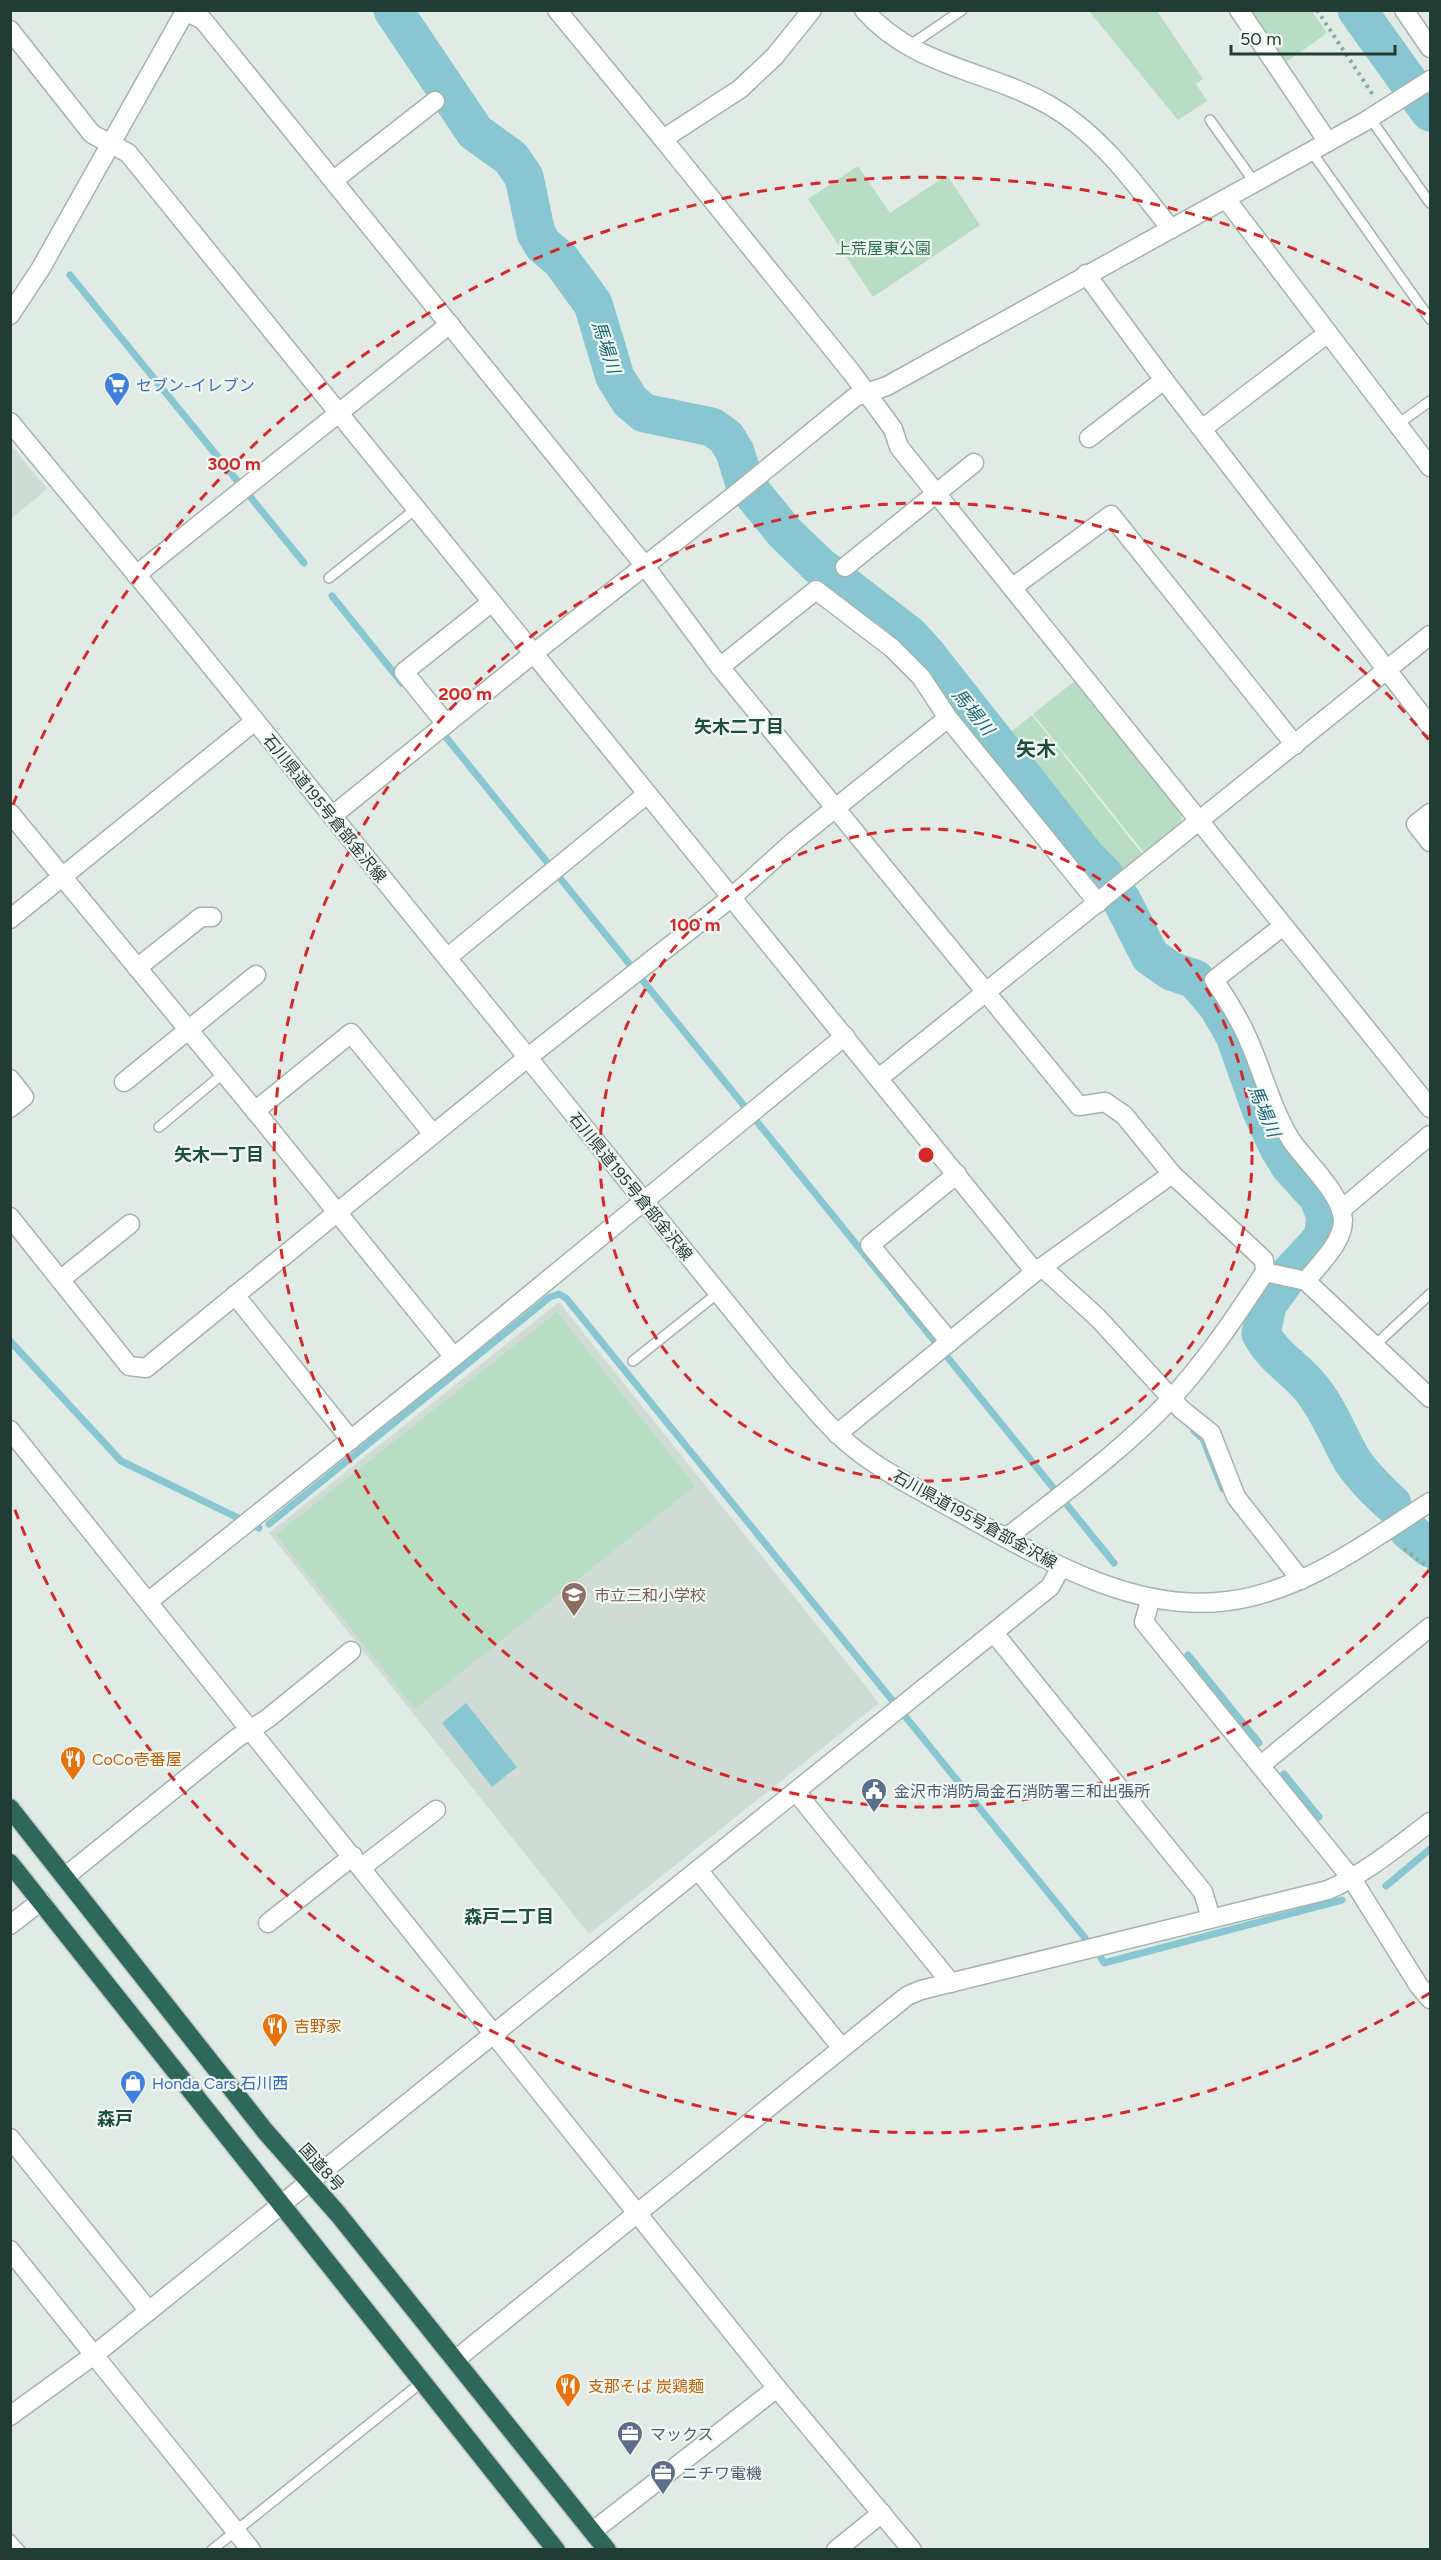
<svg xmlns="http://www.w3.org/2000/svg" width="1441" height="2560" font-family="Figtree,'Noto Sans JP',sans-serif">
<rect width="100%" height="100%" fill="#e1ebe6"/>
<!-- built -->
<g fill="#cfdbd5">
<polygon points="10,444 47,489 11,519 10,519"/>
<polygon points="559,1302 879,1703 589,1934 269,1533"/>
</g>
<!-- green -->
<g fill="#b9ddc2">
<polygon points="1089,11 1157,11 1203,79 1196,84 1207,101 1178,120"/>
<polygon points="1250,11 1312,11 1327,33 1285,63"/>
<polygon points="858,166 890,213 947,175 980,225 873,297 808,199"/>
<polygon points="1076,680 1182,813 1181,827 1146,855 1033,714"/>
<polygon points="1032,715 1144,856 1119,875 1092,844 1006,736"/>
<polygon points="557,1312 695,1486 415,1709 276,1535"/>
</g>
<!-- water -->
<polygon fill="#88c6d1" points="466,1703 517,1767 492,1787 442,1723"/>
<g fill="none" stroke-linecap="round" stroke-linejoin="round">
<!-- stream -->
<g stroke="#88c6d1" stroke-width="7">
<polyline points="70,275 304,563"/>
<polyline points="332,596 402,683"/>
<polyline points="441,731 1114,1563"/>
<polyline points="10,1341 121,1461 259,1528"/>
<polyline points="1194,1431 1203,1439 1223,1489"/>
<polyline points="269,1524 550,1297 559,1294 566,1298 1085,1938"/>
<polyline points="1188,1655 1259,1743"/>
<polyline points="1284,1774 1319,1817"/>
<polyline points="1386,1886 1430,1849"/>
<polyline points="1101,1958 1104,1963 1342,1900"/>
</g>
<!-- river -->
<g stroke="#88c6d1" stroke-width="39">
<path d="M393 10 475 132 511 158 524 177 536 233 543 245 561 260 593 304 615 377 630 401 644 413 712 427 726 437 735 452 745 484 785 533 818 565 910 636 927 655 1086 857 1104 875 1122 901 1150 956 1171 971 1195 979 1218 1006 1235 1036 1261 1109 1279 1148 1290 1166 1319 1198 1326 1217 1323 1238 1287 1277 1267 1305 1261 1334C1275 1359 1294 1367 1311 1388 1329 1410 1338 1436 1352 1460 1363 1477 1378 1491 1392 1504"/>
<polyline points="1357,10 1430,112"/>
<polyline points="1408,1530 1430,1548"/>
</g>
<defs>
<g id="lane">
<polyline points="909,46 962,10"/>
<polyline points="1370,118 1430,203"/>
<polyline points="1210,120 1255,183"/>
<polyline points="1311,151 1430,319"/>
<polyline points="1398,424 1430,401"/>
<polyline points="329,578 417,508"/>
<polyline points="159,1127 224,1073"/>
<polyline points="1374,1346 1430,1294"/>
<polyline points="633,1361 718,1293"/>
<polyline points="10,2539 20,2550"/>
<polyline points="212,2550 422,2382"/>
</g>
<g id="street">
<polyline points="183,10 203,20 645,566 720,667 1079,1106 1105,1102 1124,1115 1172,1174 1264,1260 1265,1272 1306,1281 1430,1398"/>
<polyline points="557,10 663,139 740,89 775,56 812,10"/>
<polyline points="1239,10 1328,142"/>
<polyline points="1404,10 1430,48"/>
<polyline points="10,30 92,134 128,153 1035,1272"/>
<polyline points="663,139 852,373 893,429 899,447 1430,1108"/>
<polyline points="334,180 435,101"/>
<polyline points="1086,274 1164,380 1430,726"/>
<polyline points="1202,429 1328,333"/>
<polyline points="1089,438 1164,380"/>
<polyline points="845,567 974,463"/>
<polyline points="136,575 450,324"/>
<polyline points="1013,587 1111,515 1295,745"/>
<polyline points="720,667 816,590 892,648 921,677 948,718 1098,903"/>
<polyline points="446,724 404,672 492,602"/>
<polyline points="10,813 261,1118 454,1357"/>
<polyline points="1430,813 1416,824 1430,842"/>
<polyline points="332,816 534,653 736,494 855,397 887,386 1364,122 1430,80"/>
<polyline points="10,919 255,721"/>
<path d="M1283 926 1214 980C1227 999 1239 1018 1248 1039 1263 1072 1272 1110 1291 1140 1306 1162 1342 1194 1343 1220 1343 1243 1319 1264 1306 1281"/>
<polyline points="448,957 647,794"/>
<polyline points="137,968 201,917 212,917"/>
<polyline points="879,1078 1430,635"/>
<polyline points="10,1079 24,1097 10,1108"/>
<polyline points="124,1082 256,975"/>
<polyline points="255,1111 351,1033 433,1134"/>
<polyline points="1341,1210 1430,1135"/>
<polyline points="10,1217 129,1366 146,1368 527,1058 732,897 793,842 948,718"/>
<polyline points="1042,1267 1098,1318 1182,1410 1211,1433 1236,1497 1301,1580"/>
<polyline points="60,1280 130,1224"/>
<polyline points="235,1295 351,1440"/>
<polyline points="950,1342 870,1245 957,1174"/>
<polyline points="10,1430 777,2388 912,2550"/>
<polyline points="837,1434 1035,1272 1172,1174"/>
<path d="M1006 1538C1062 1494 1121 1452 1170 1400 1206 1361 1236 1316 1265 1272"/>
<polyline points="1151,1598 1144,1622 1352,1879 1419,1986 1430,1999"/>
<polyline points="149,1601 454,1357 845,1036"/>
<polyline points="994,1633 1203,1892 1211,1918"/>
<polyline points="1261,1765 1430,1627"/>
<polyline points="796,1792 951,1983"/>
<polyline points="362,1867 436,1810"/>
<polyline points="698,1870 841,2047"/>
<polyline points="66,1876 237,1738 267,1719 351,1651"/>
<polyline points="268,1923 353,1856"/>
<polyline points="10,1925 41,1901"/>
<polyline points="10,2138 149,2311"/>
<polyline points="10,2250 94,2355 1050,1587 1061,1567"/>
<path d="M455 2360 907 1996 921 1990 1328 1890C1366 1873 1397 1847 1430 1822"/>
<polyline points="10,2416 94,2355 251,2550"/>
<polyline points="593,2531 777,2388"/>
<polyline points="836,2550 882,2513"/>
</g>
<g id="secondary">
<path d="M864 10C914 67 987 70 1049 105 1100 134 1135 184 1171 229"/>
<polyline points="1226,199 1430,467"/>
<polyline points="10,315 41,268 186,10"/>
<path d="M10 422 159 602 784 1374C807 1400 829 1429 856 1450 887 1474 923 1492 957 1511 1039 1556 1131 1614 1228 1601 1304 1591 1368 1542 1430 1502"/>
</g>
<g id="highway">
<polyline points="10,1808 265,2131 338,2214 607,2550"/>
<polyline points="10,1863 556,2550"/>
</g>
</defs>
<!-- lane casing -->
<use href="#lane" stroke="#a4b3ad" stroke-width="12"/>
<!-- street casing -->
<use href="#street" stroke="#a4b3ad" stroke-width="21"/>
<!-- secondary casing -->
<use href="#secondary" stroke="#9fb7ae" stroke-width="21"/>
<!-- highway casing -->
<use href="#highway" stroke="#c1c8c6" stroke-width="21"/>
<!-- path -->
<g stroke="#81afa0" stroke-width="4" stroke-dasharray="3 4.5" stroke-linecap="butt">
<polyline points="1317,10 1373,95"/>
<polyline points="1404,1549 1430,1568"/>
</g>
<!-- lane -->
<use href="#lane" stroke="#fff" stroke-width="9"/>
<!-- street -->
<use href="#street" stroke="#fff" stroke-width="18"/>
<!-- secondary -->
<use href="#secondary" stroke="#fff" stroke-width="18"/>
<!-- highway -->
<use href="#highway" stroke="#2d685b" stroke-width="18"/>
</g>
<!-- distance rings -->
<g fill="none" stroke="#d62828" stroke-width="3" stroke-dasharray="10 8">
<circle cx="926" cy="1155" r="326"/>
<path d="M1429 1570A652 652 0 1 1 1429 740"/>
<path d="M1430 1993A978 978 0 0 1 13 1505M13 805A978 978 0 0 1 1430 317"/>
</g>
<!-- icons -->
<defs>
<symbol id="supermarket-pin" viewBox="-11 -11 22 30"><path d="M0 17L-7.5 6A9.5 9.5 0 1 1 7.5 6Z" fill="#3f7fe0" stroke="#f1f8f4"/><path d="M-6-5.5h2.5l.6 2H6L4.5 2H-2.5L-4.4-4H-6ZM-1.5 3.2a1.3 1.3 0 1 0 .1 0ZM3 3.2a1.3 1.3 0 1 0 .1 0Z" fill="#fff"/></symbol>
<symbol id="school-pin" viewBox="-11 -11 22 30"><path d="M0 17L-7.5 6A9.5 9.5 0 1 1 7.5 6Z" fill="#8d6e63" stroke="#f1f8f4"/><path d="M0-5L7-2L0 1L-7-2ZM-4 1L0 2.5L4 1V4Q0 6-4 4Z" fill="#fff"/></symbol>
<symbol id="restaurant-pin" viewBox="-11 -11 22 30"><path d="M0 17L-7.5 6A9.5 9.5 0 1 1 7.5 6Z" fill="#e8710a" stroke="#f1f8f4"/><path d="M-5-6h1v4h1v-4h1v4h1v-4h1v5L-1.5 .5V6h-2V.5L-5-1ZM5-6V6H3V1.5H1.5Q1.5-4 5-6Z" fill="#fff"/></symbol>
<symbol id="civic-pin" viewBox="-11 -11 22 30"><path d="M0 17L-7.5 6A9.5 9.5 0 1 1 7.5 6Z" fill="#5c6f8a" stroke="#f1f8f4"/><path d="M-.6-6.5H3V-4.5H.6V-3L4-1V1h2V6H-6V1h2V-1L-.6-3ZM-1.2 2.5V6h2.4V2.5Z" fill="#fff"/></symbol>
<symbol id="shop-pin" viewBox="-11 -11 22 30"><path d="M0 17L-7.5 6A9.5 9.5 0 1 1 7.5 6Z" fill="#3f7fe0" stroke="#f1f8f4"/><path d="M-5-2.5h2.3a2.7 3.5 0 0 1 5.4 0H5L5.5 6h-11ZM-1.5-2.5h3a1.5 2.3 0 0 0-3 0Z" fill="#fff"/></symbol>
<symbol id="office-pin" viewBox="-11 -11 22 30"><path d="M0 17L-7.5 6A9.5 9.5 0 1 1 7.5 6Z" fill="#5c6f8a" stroke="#f1f8f4"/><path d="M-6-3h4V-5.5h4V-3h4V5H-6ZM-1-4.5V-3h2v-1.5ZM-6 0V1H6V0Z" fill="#fff"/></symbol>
</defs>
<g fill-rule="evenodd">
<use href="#supermarket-pin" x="102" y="370" width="30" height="40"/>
<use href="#school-pin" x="559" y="1580" width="30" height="40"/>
<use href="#restaurant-pin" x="58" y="1744" width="30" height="40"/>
<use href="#civic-pin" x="859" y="1776" width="30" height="40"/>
<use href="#restaurant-pin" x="260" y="2011" width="30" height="40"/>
<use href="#shop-pin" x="118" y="2068" width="30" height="40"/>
<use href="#restaurant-pin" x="553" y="2371" width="30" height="40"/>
<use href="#office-pin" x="615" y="2419" width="30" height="40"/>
<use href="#office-pin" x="648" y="2458" width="30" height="40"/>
</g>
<g text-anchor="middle" stroke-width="4.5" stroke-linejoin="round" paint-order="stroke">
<!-- park labels -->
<g font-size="16" fill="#2b7346" stroke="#f1f8f4">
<text x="883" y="254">上荒屋東公園</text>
</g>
<!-- shop labels -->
<g font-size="16" fill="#366cbe" stroke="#f1f8f4" text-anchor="start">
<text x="136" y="391">セブン-イレブン</text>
<text x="152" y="2089">Honda Cars 石川西</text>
</g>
<!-- street labels -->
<g font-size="16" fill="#213c34" stroke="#f1f8f4">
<text transform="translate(325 808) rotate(51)" y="6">石川県道195号倉部金沢線</text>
<text transform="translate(631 1186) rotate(51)" y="6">石川県道195号倉部金沢線</text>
<text transform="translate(975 1519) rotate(29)" y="6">石川県道195号倉部金沢線</text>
<text transform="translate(322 2167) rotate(48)" y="6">国道8号</text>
</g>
<!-- education labels -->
<g font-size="16" fill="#785e54" stroke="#f1f8f4" text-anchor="start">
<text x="594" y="1601">市立三和小学校</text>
</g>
<!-- food labels -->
<g font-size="16" fill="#c56008" stroke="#f1f8f4" text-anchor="start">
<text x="92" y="1765">CoCo壱番屋</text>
<text x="294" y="2032">吉野家</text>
<text x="588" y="2392">支那そば 炭鶏麺</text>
</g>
<!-- service labels -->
<g font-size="16" fill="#4e5e75" stroke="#f1f8f4" text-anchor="start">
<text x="894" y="1797">金沢市消防局金石消防署三和出張所</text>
<text x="650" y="2440">マックス</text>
<text x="682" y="2479">ニチワ電機</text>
</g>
<!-- water labels -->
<g font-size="18" font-style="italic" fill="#1b6978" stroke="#f1f8f4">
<text transform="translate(606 347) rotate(72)" y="6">馬場川</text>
<text transform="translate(973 712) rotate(51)" y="6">馬場川</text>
<text transform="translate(1264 1111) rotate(67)" y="6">馬場川</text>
</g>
<!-- neighbourhood labels -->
<g font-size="18" font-weight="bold" fill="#1d4e41" stroke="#f1f8f4">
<text x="739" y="733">矢木二丁目</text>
<text x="219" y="1161">矢木一丁目</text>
<text x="509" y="1923">森戸二丁目</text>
<text x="115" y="2125">森戸</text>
</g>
<!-- quarter labels -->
<g font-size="20" font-weight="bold" fill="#1d4e41" stroke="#f1f8f4">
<text x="1036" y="756">矢木</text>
</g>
</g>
<circle cx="926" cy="1155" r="9" fill="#d62828" stroke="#f1f8f4" stroke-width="3"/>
<g font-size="18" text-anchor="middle" font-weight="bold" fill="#d62828" stroke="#f1f8f4" stroke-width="4.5" stroke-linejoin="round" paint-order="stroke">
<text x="234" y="470">300 m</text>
<text x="465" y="700">200 m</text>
<text x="695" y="931">100 m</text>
</g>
<!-- border -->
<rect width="1441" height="2560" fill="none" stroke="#213c34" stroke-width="24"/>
<!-- scale -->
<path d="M1231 45v9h164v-9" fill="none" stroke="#213c34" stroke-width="3"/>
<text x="1240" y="45" font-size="18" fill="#213c34" stroke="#f1f8f4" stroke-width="4.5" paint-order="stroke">50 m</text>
</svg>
